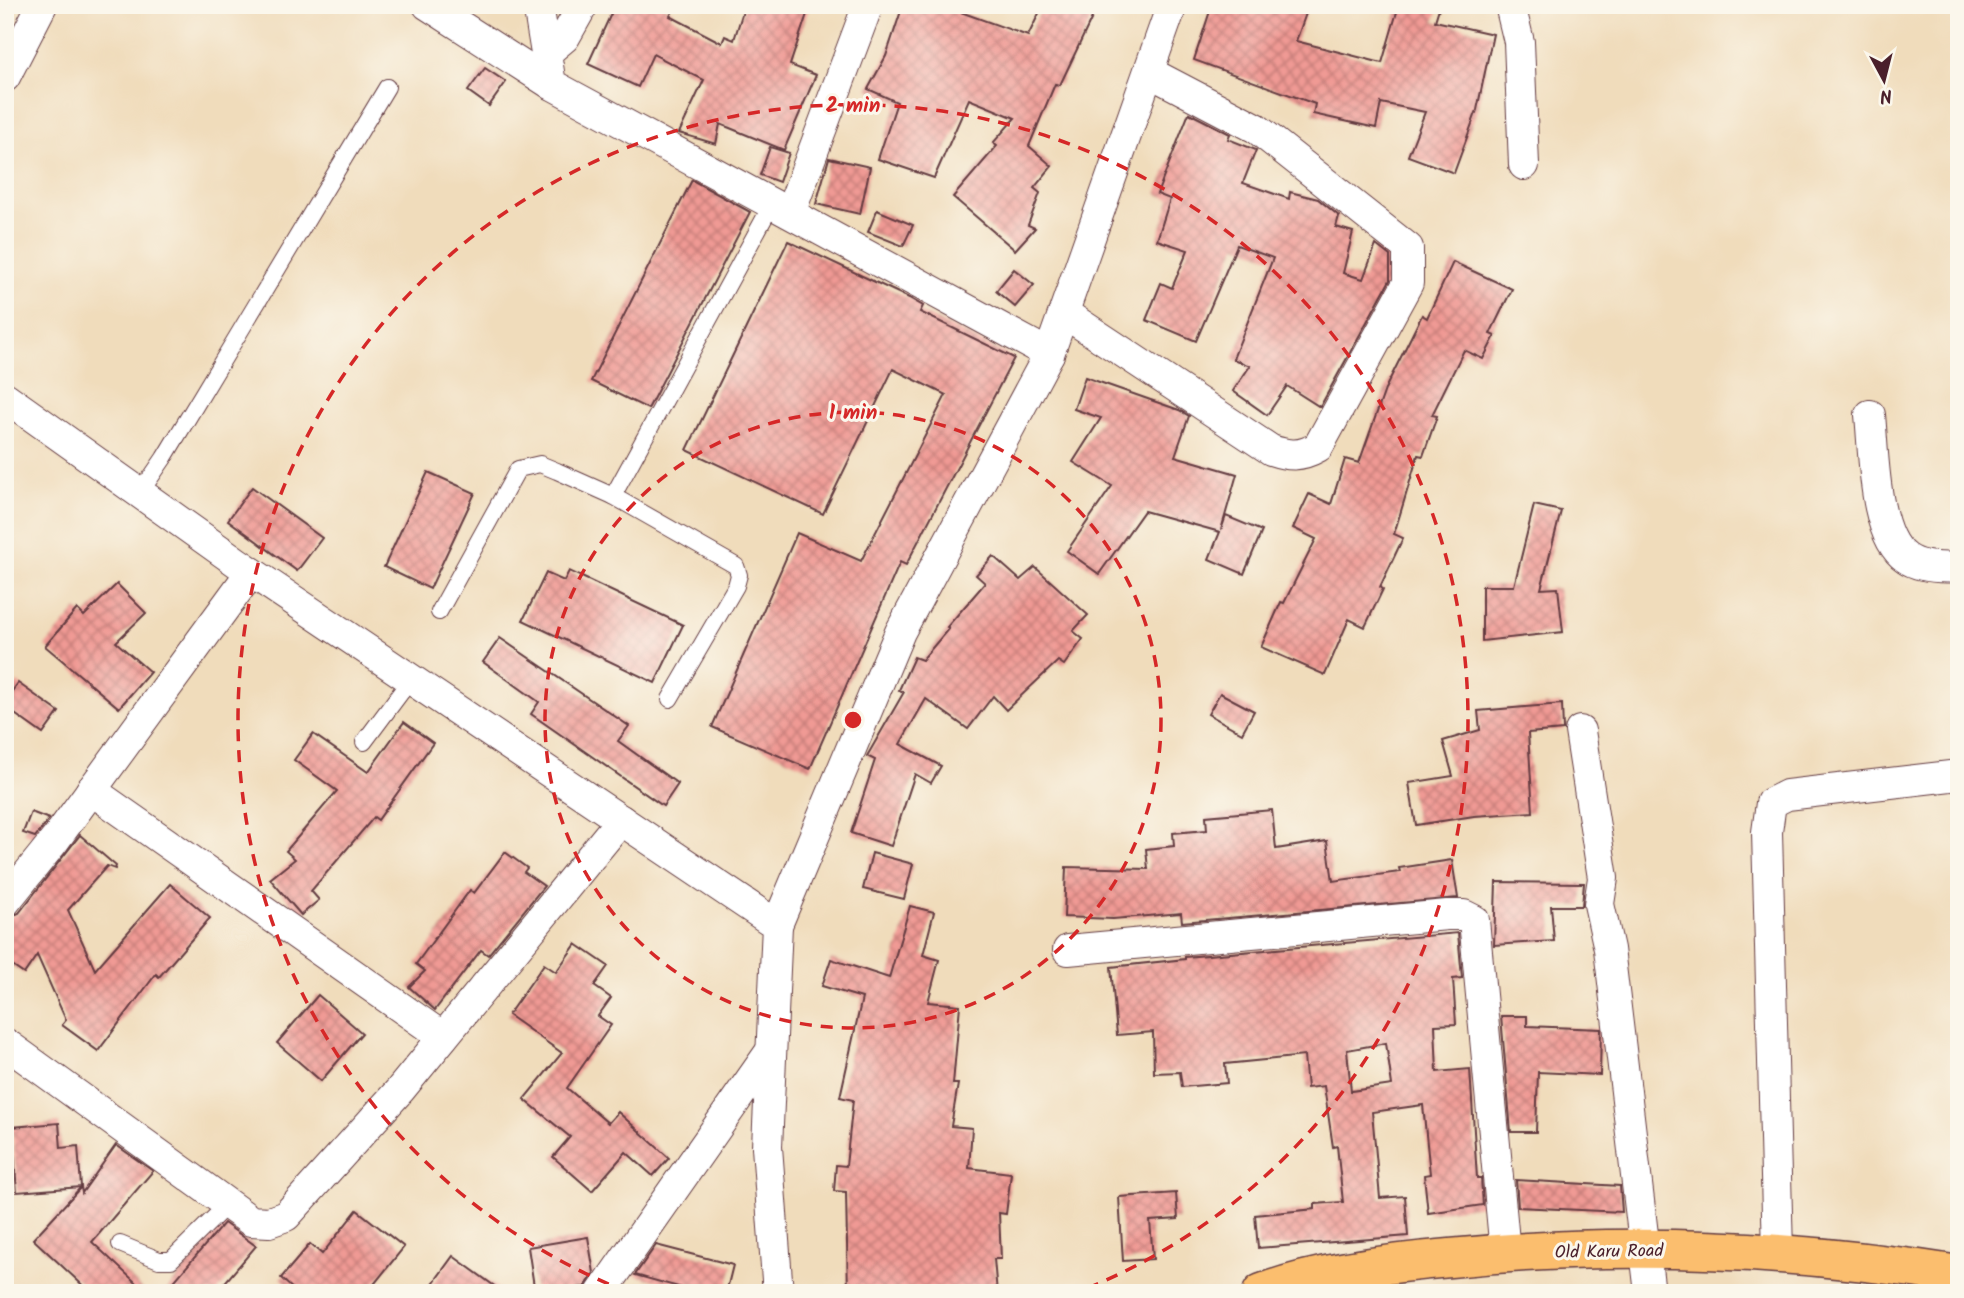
<svg xmlns="http://www.w3.org/2000/svg" width="1964" height="1298" font-family="Kalam,sans-serif">
<defs>
<pattern id="building-cross-hatch" width="8" height="8" patternUnits="userSpaceOnUse" patternTransform="scale(1.75)"><rect width="8" height="8" fill="#f09a94"/><path d="M0 0l8 8M0 8l8-8" fill="none" stroke="#c47d79"/></pattern>
</defs>
<rect width="100%" height="100%" fill="#fbf7ec"/>
<filter id="ink" filterUnits="userSpaceOnUse"><feTurbulence type="fractalNoise" baseFrequency=".0143" numOctaves="2"/><feDisplacementMap in="SourceGraphic" scale="14" xChannelSelector="R" yChannelSelector="G"/><feConvolveMatrix kernelMatrix="1 2 1 2 8 2 1 2 1" color-interpolation-filters="sRGB"/></filter>
<filter id="wash" filterUnits="userSpaceOnUse"><feTurbulence type="fractalNoise" baseFrequency=".00686" numOctaves="4" result="noise"/><feDisplacementMap in="SourceGraphic" scale="28" xChannelSelector="R" yChannelSelector="G"/><feGaussianBlur stdDeviation="1.57" result="paint"/><feColorMatrix in="noise" values="0 0 0 0 0 0 0 0 0 0 0 0 0 0 0 0 0 1.4 0 .05"/><feComposite in="paint" operator="in"/></filter>
<g filter="url(#wash)">
<rect width="100%" height="100%" fill="#f0dcbb"/>
<g id="blocks">
<!-- building -->
<g fill="url(#building-cross-hatch)" fill-rule="evenodd">
<polygon points="615,5 661,5 673,11 670,16 722,43 725,36 734,40 745,5 810,5 790,65 816,75 784,150 720,124 716,144 679,133 704,80 653,54 638,87 588,64"/>
<polygon points="903,5 941,5 1028,36 1043,5 1098,5 1060,85 1055,84 1029,146 1052,166 1034,188 1040,193 1028,225 1035,228 1015,250 953,197 997,146 993,143 1015,118 969,99 934,178 878,159 897,102 868,89 886,56"/>
<polygon points="1212,5 1309,5 1296,41 1382,63 1399,5 1440,5 1435,21 1493,34 1477,110 1454,173 1408,156 1425,112 1381,103 1376,128 1313,114 1315,104 1194,60"/>
<polygon points="485,68 506,82 489,106 468,91"/>
<polygon points="1189,113 1230,134 1228,139 1256,150 1243,183 1289,199 1290,192 1318,199 1339,216 1336,227 1353,232 1343,273 1363,279 1376,245 1390,256 1390,280 1320,407 1287,386 1267,415 1233,391 1250,366 1233,359 1273,258 1237,245 1196,341 1146,320 1161,283 1172,288 1188,250 1157,240 1170,199 1157,194"/>
<polygon points="770,147 789,153 779,182 760,175"/>
<polygon points="829,158 870,167 860,214 816,204"/>
<polygon points="692,180 750,212 648,409 591,381"/>
<polygon points="877,210 913,225 903,246 868,232"/>
<polygon points="788,241 909,298 923,306 920,312 1014,358 906,565 900,562 810,769 712,727 797,533 861,561 946,395 893,369 823,514 687,450"/>
<polygon points="1453,262 1512,289 1490,334 1495,336 1483,359 1464,350 1432,415 1437,416 1423,456 1418,455 1394,534 1403,538 1380,587 1383,589 1365,627 1349,619 1325,675 1261,647 1281,602 1284,603 1316,539 1293,528 1309,494 1331,504 1345,459 1359,463 1386,387 1422,315 1427,318"/>
<polygon points="1014,269 1034,285 1015,307 996,291"/>
<polygon points="1085,377 1179,410 1189,416 1175,456 1237,474 1221,530 1226,516 1262,531 1244,574 1209,559 1220,532 1144,511 1099,574 1067,551 1112,486 1073,462 1101,418 1074,409"/>
<polygon points="428,472 475,493 430,589 384,567"/>
<polygon points="252,487 322,538 297,571 228,520"/>
<polygon points="1534,505 1561,511 1541,589 1558,588 1563,632 1482,641 1482,586 1514,586"/>
<polygon points="993,556 1020,580 1035,567 1088,615 1073,631 1083,639 1064,665 1058,661 1006,710 993,696 968,729 926,699 900,744 941,766 931,783 915,774 891,846 851,833 875,760 867,756 904,692 899,690 914,657 922,660 949,628 947,627 985,583 976,575"/>
<polygon points="569,571 683,625 655,683 523,620 546,573 564,581"/>
<polygon points="117,584 146,613 116,642 150,672 119,708 45,646 77,609 84,616"/>
<polygon points="500,638 629,726 618,741 678,784 663,806 531,714 539,702 483,662"/>
<polygon points="18,683 59,712 43,734 5,707 5,701"/>
<polygon points="1220,693 1254,711 1242,733 1208,714"/>
<polygon points="1562,704 1563,730 1528,733 1533,812 1474,816 1416,825 1409,783 1453,776 1443,741 1480,730 1478,711"/>
<polygon points="404,722 433,743 378,820 374,817 311,891 319,900 301,915 270,879 295,859 286,851 337,791 294,760 313,734 368,772"/>
<polygon points="1272,810 1276,849 1327,841 1333,881 1400,872 1399,868 1452,860 1458,898 1182,922 1181,913 1113,919 1064,917 1066,867 1148,869 1146,849 1174,846 1173,833 1207,830 1206,816"/>
<polygon points="31,812 49,819 35,837 23,833"/>
<polygon points="80,835 116,866 115,869 107,866 68,910 95,970 170,884 210,918 159,977 156,974 98,1051 62,1025 66,1020 37,955 24,974 5,961 5,919 19,913"/>
<polygon points="505,852 527,868 524,872 544,886 488,955 481,950 435,1010 409,987 425,971 416,964 470,890 474,893"/>
<polygon points="872,853 913,864 904,899 863,889"/>
<polygon points="1496,882 1584,883 1582,906 1551,906 1554,941 1494,945"/>
<polygon points="910,906 934,912 923,955 939,960 928,1002 960,1005 953,1084 958,1084 951,1126 972,1128 969,1168 1011,1173 1006,1214 999,1213 1001,1259 994,1259 997,1293 848,1293 846,1192 834,1191 836,1165 846,1166 853,1100 840,1097 862,998 822,986 831,959 889,978"/>
<path d="M1458 933 1462 978 1453 979 1456 1024 1435 1025 1437 1072 1470 1069 1477 1178H1481L1483 1205 1428 1213 1424 1175 1430 1174 1423 1105 1372 1112 1380 1198 1405 1196 1408 1236 1258 1248 1255 1215 1315 1209V1204L1343 1202 1337 1146 1333 1147 1324 1086 1307 1088 1304 1056 1225 1064 1227 1083 1182 1087 1180 1072 1154 1073 1153 1032 1117 1035 1111 967 1185 959V957ZM1386 1043 1392 1085 1351 1091 1347 1050Z"/>
<polygon points="576,944 608,966 594,986 611,998 598,1016 611,1025 567,1088 608,1123 618,1112 669,1158 653,1176 626,1152 592,1191 553,1157 570,1137 524,1099 562,1053 508,1015 544,964 556,972"/>
<polygon points="318,995 362,1033 321,1081 277,1043"/>
<polygon points="1501,1016 1527,1016 1527,1026 1601,1029 1600,1075 1538,1072 1536,1132 1511,1132"/>
<polygon points="59,1123 61,1148 78,1146 81,1187 17,1192 12,1127"/>
<polygon points="116,1145 153,1171 92,1242 147,1293 91,1293 33,1239 81,1187 82,1193"/>
<polygon points="1516,1180 1620,1186 1622,1212 1518,1207"/>
<polygon points="1176,1193 1178,1219 1150,1221 1153,1259 1123,1261 1119,1197"/>
<polygon points="357,1210 404,1247 367,1293 297,1293 281,1278 310,1244 322,1254"/>
<polygon points="224,1223 256,1246 216,1293 164,1293"/>
<polygon points="588,1237 594,1273 585,1287 535,1293 528,1247"/>
<polygon points="656,1245 733,1265 726,1293 700,1293 635,1275"/>
<polygon points="453,1256 504,1293 426,1293"/>
</g>
</g>
</g>
<g filter="url(#ink)">
<use href="#blocks" fill-opacity="0" stroke="#633b41" stroke-width="2"/>
<g fill="none" stroke-linecap="round" stroke-linejoin="round">
<defs>
<g id="lane">
<polyline points="140,493 164,458 387,87"/>
<polyline points="613,496 772,204"/>
<polyline points="439,612 518,469 540,464 557,471 613,496 736,566 739,575 736,586 670,699"/>
<polyline points="364,742 411,679"/>
<polyline points="120,1244 159,1260 171,1260 228,1204"/>
</g>
<g id="street">
<polyline points="428,5 551,84"/>
<polyline points="538,5 551,84 1049,354"/>
<polyline points="1510,5 1519,42 1524,165"/>
<polyline points="546,53 565,37 583,5"/>
<polyline points="5,77 42,5"/>
<polyline points="790,213 868,5"/>
<path d="M1064 313 1271 450C1289 456 1300 457 1318 447L1408 283V248L1256 128 1149 72"/>
<polyline points="5,397 238,563 777,925 767,1147 778,1293"/>
<path d="M1870 415C1874 452 1873 536 1906 558 1920 568 1943 568 1959 567"/>
<polyline points="1580,731 1603,878 1599,904 1609,949 1650,1293"/>
<polyline points="91,790 443,1037"/>
<polyline points="5,902 55,840 251,572"/>
<polyline points="777,925 900,632 1049,354 1172,5"/>
<polyline points="1068,950 1447,915 1464,915 1474,920 1505,1252"/>
<polyline points="5,1043 251,1221 269,1222 286,1216 400,1090 621,820"/>
<polyline points="1778,1252 1767,832 1771,803 1787,795 1959,775"/>
<polyline points="601,1293 770,1052"/>
</g>
<path id="primary" d="M1262 1293C1319 1272 1390 1263 1450 1258 1619 1241 1791 1248 1959 1275"/>
</defs>
<!-- lane casing -->
<use href="#lane" stroke="#633b41" stroke-width="18"/>
<!-- street casing -->
<use href="#street" stroke="#633b41" stroke-width="32"/>
<!-- primary casing -->
<use href="#primary" stroke="#633b41" stroke-width="41"/>
<!-- lane -->
<use href="#lane" stroke="#fff" stroke-width="16"/>
<!-- street -->
<use href="#street" stroke="#fff" stroke-width="30"/>
<!-- primary -->
<use href="#primary" stroke="#fbbe6e" stroke-width="38"/>
</g>
</g>
<!-- distance rings -->
<g fill="none" stroke="#d62828" stroke-width="3.5" stroke-dasharray="12 9">
<circle cx="853" cy="720" r="308"/>
<path d="M628 1292A615 615 0 1 1 1078 1292"/>
</g>
<g text-anchor="middle" stroke-width="6" stroke-linejoin="round" paint-order="stroke">
<!-- street labels -->
<g font-size="18" fill="#4a1f2b" stroke="#fbf7ec">
<text transform="translate(1609 1251) rotate(-1)" y="6">Old Karu Road</text>
</g>
</g>
<circle cx="853" cy="720" r="10" fill="#d62828" stroke="#fbf7ec" stroke-width="3.5"/>
<g font-size="21" text-anchor="middle" font-weight="bold" fill="#d62828" stroke="#fbf7ec" stroke-width="6" stroke-linejoin="round" paint-order="stroke">
<text x="853" y="112">2 min</text>
<text x="853" y="419">1 min</text>
</g>
<!-- margin -->
<rect width="1964" height="1298" fill="none" stroke="#fbf7ec" stroke-width="28"/>
<!-- north arrow -->
<g transform="translate(1884 80) rotate(173)" stroke="#fbf7ec" stroke-width="5" paint-order="stroke">
<path d="M0-5L12 26L0 18L-12 26Z" fill="#4a1f2b"/>
<text y="-10" font-size="19" font-weight="bold" text-anchor="middle" fill="#4a1f2b">N</text>
</g>
</svg>
